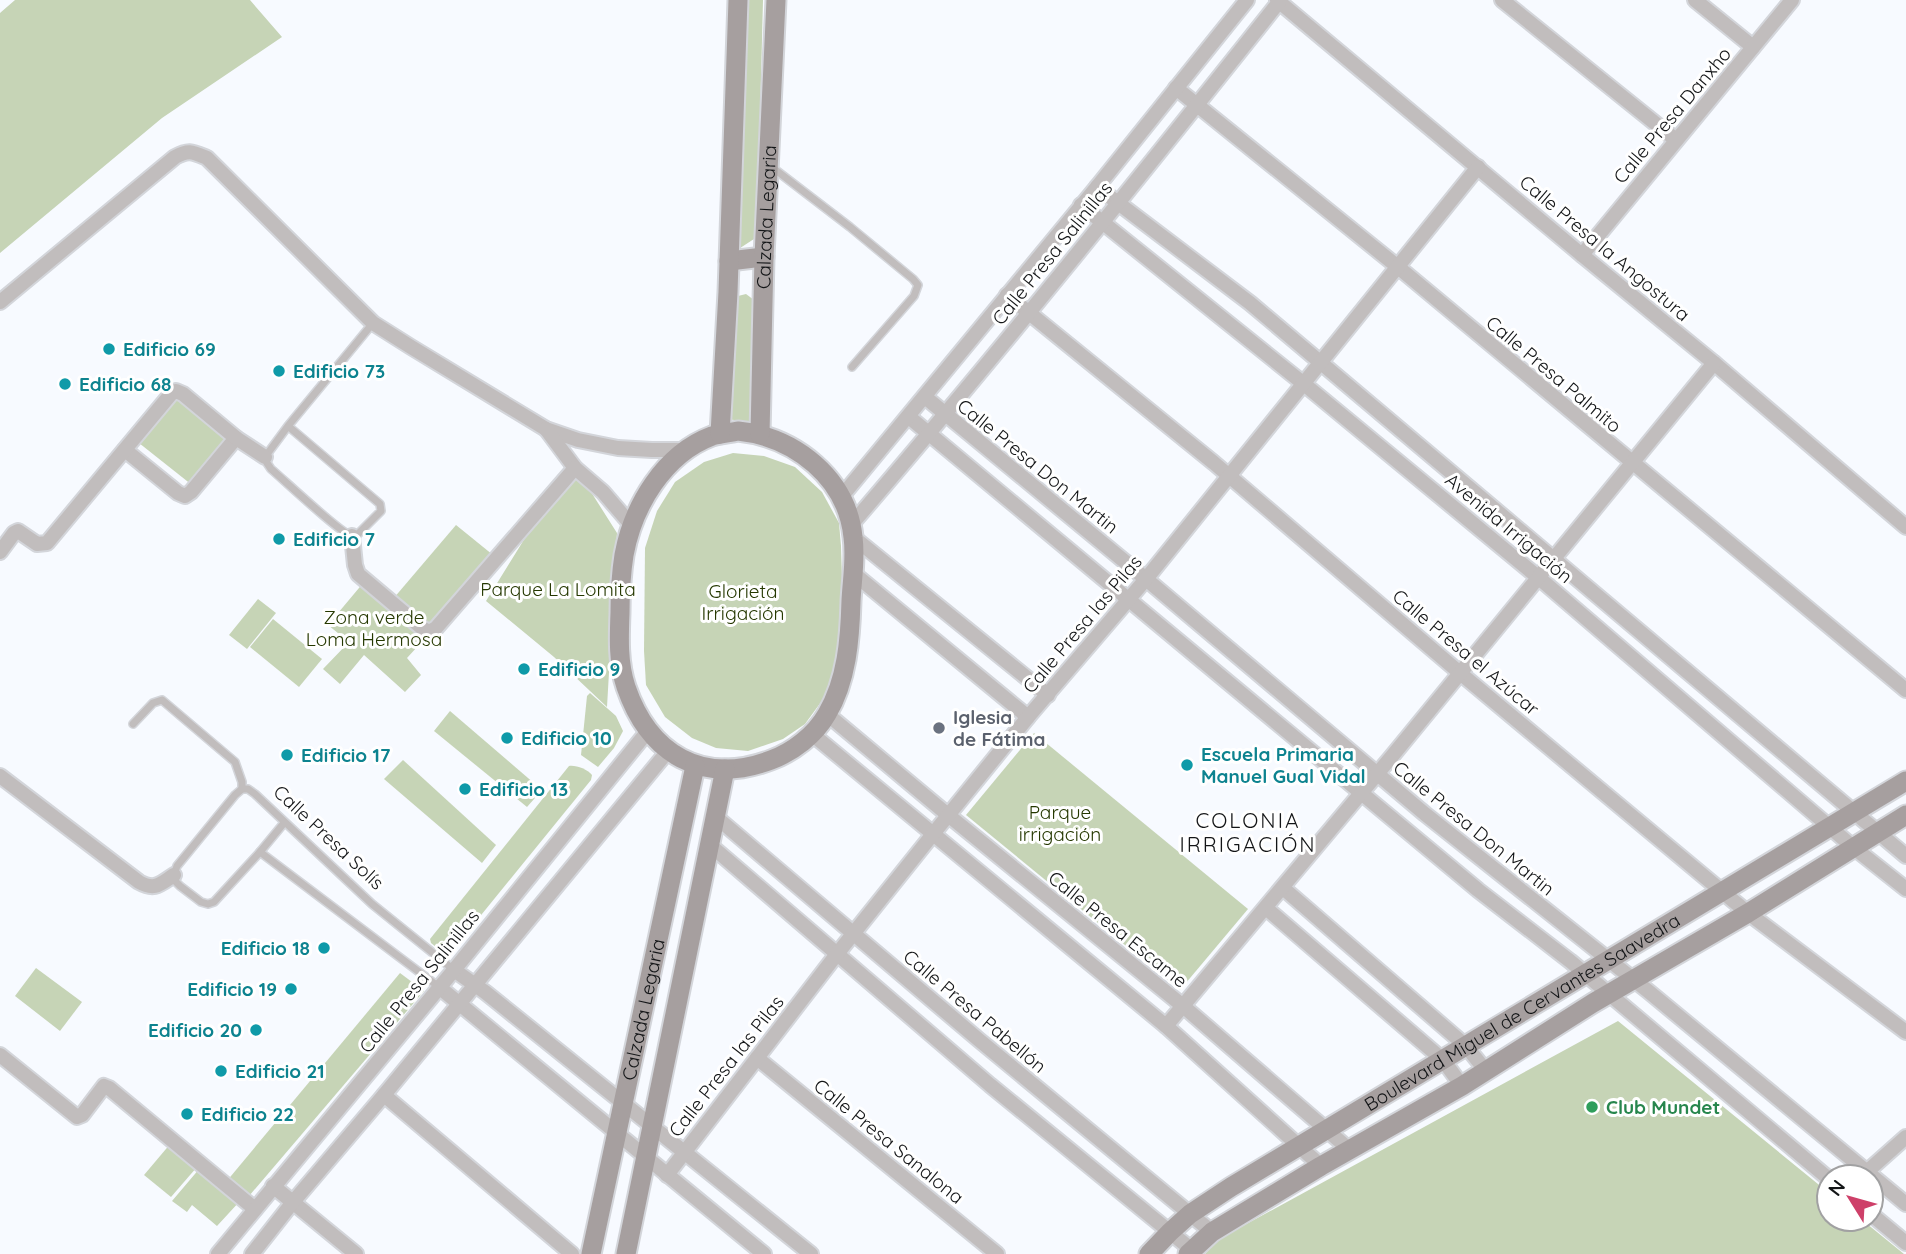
<svg xmlns="http://www.w3.org/2000/svg" width="1906" height="1254" font-family="Quicksand,sans-serif">
<rect width="100%" height="100%" fill="#f7faff"/>
<!-- green -->
<g fill="#c6d4b6">
<polygon points="15,0 250,0 282,37 162,118 0,253 0,13"/>
<polygon points="749,0 763,0 757,237 731,254"/>
<polygon points="746,294 754,300 753,422 725,419 730,298"/>
<polygon points="176,397 229,440 192,485 139,443"/>
<polygon points="733,453 764,456 795,467 822,492 839,523 841,546 843,612 836,672 824,698 805,724 783,739 748,751 716,748 692,738 665,717 646,685 644,651 645,548 657,511 675,482 704,462"/>
<polygon points="572,462 617,533 607,707 554,657 486,601"/>
<polygon points="456,525 493,555 430,629 393,599"/>
<polygon points="364,582 428,635 407,658 421,675 405,692 364,655 340,684 323,669 349,642 328,625"/>
<polygon points="258,599 276,613 247,649 229,635"/>
<polygon points="273,619 322,659 299,687 250,647"/>
<polygon points="590,693 616,716 623,731 614,748 598,767 581,755 587,696"/>
<polygon points="450,711 542,790 527,807 434,731"/>
<polygon points="1034,733 1248,909 1180,990 966,815"/>
<polygon points="403,760 496,845 482,863 384,779"/>
<path d="M569 766C576 765 587 769 592 775L591 780 451 952 446 955 431 943 430 939Z"/>
<polygon points="36,968 82,1002 60,1031 15,996"/>
<polygon points="400,973 424,991 249,1196 226,1182"/>
<polygon points="1618,1021 1829,1193 1829,1219 1861,1219 1904,1254 1205,1254 1219,1239"/>
<polygon points="171,1143 197,1167 171,1197 144,1175"/>
<polygon points="200,1168 240,1201 217,1226 192,1205 187,1212 172,1201"/>
</g>
<g fill="none" stroke-linecap="round" stroke-linejoin="round">
<defs>
<g id="lane">
<polyline points="773,168 850,227 913,279 918,285 914,296 852,367"/>
<path d="M288 426 380 504 381 511 357 535C356 535 354 536 352 536 341 534 283 479 271 469L267 463 265 457 288 426 373 323"/>
<polyline points="133,724 153,703 162,700 235,762 242,782 242,789"/>
<polyline points="260,852 284,823"/>
<polyline points="439,987 260,852 214,902 208,904 201,902 180,886 176,882 174,875 177,866 235,795 242,789 248,789 255,794 372,904 454,970"/>
</g>
<g id="street">
<polyline points="1277,0 1582,255 1714,363 1906,527"/>
<polyline points="1502,0 1676,140"/>
<polyline points="1695,0 1753,47"/>
<polyline points="1176,88 1398,267 1906,690"/>
<polyline points="1097,187 1250,303 1906,856"/>
<polyline points="1081,205 1304,384 1539,578 1853,847 1906,889"/>
<polyline points="1582,255 1792,0"/>
<polyline points="1007,295 1214,463 1460,673 1748,913 1906,1032"/>
<path d="M0 302 175 157C189 149 193 152 207 158L373 323 411 347 546 429 578 440 618 448 652 450H685"/>
<polyline points="925,397 1146,579 1425,814 1648,991 1906,1204"/>
<polyline points="909,417 1478,890 1570,961 1829,1179"/>
<polyline points="546,429 575,468 603,492 633,527"/>
<polyline points="125,450 178,493 185,496 191,492 236,438"/>
<polyline points="842,496 1097,187 1247,0"/>
<path d="M851 525C998 354 1139 178 1279 2"/>
<polyline points="352,536 355,565 358,574 422,628 429,632 436,628 575,468"/>
<polyline points="853,537 1048,695"/>
<polyline points="0,552 14,533 18,531 37,544 47,543 171,394 176,391 183,394 236,438 265,457"/>
<polyline points="853,573 1028,717"/>
<polyline points="827,714 948,815 1183,1006 1350,1150"/>
<polyline points="812,734 1166,1026 1321,1166"/>
<path d="M0 776 139 882C155 891 160 884 174 875"/>
<polyline points="716,817 979,1040 1212,1232"/>
<polyline points="710,845 990,1085 1192,1250"/>
<polyline points="1283,888 1466,1046 1486,1071"/>
<polyline points="1266,908 1443,1060 1462,1086"/>
<polyline points="454,970 485,992 811,1254"/>
<polyline points="439,987 764,1254"/>
<polyline points="1166,1026 1393,755 1714,363"/>
<polyline points="0,1055 77,1117 82,1115 104,1086 109,1088 255,1209"/>
<polyline points="757,1058 997,1254"/>
<polyline points="384,1095 572,1254"/>
<polyline points="667,1175 837,954 933,834 1028,717 1146,579 1478,167"/>
<polyline points="1861,1177 1906,1137"/>
<polyline points="273,1186 356,1254"/>
<polyline points="1871,1214 1906,1243"/>
<polyline points="218,1254 454,970 648,731"/>
<polyline points="252,1254 293,1202 384,1095 668,751"/>
</g>
<g id="secondary">
<polyline points="729,261 764,257"/>
<path d="M738 431C795 437 847 478 853 537 856 558 852 580 851 601 850 639 847 680 827 714 815 735 793 752 771 760 702 786 649 754 626 687 618 663 619 638 620 613 620 594 621 574 624 555 633 506 664 454 712 436 721 433 729 433 738 431Z"/>
<polyline points="720,434 728,292 738,0"/>
<path id="s1" d="M760 434 764 257 776 0"/>
<path id="s2" d="M591 1254 695 766"/>
<polyline points="626,1254 725,769"/>
<path id="s3" d="M1149 1254 1170 1232 1190 1214 1231 1187 1906 781"/>
<polyline points="1188,1254 1212,1232 1321,1166 1462,1086 1593,1003 1748,913 1906,815"/>
</g>
</defs>
<!-- lane casing -->
<use href="#lane" stroke="#d3d5da" stroke-width="10"/>
<!-- street casing -->
<use href="#street" stroke="#d3d5da" stroke-width="18"/>
<!-- secondary casing -->
<use href="#secondary" stroke="#d3d5da" stroke-width="23"/>
<!-- lane -->
<use href="#lane" stroke="#c1bdbd" stroke-width="7"/>
<!-- street -->
<use href="#street" stroke="#c1bdbd" stroke-width="14"/>
<!-- secondary -->
<use href="#secondary" stroke="#a69f9f" stroke-width="19"/>
</g>
<!-- markers -->
<g fill="#0f9aa8" stroke="#fff" stroke-width="2.5">
<circle cx="109" cy="349" r="7"/>
<circle cx="279" cy="371" r="7"/>
<circle cx="65" cy="384" r="7"/>
<circle cx="279" cy="539" r="7"/>
<circle cx="524" cy="669" r="7"/>
<circle cx="507" cy="738" r="7"/>
<circle cx="287" cy="755" r="7"/>
<circle cx="1187" cy="765" r="7"/>
<circle cx="465" cy="789" r="7"/>
<circle cx="324" cy="948" r="7"/>
<circle cx="291" cy="989" r="7"/>
<circle cx="256" cy="1030" r="7"/>
<circle cx="221" cy="1071" r="7"/>
<circle cx="187" cy="1114" r="7"/>
</g>
<circle fill="#6b7280" stroke="#fff" stroke-width="2.5" cx="939" cy="728" r="7"/>
<circle fill="#2e9e5b" stroke="#fff" stroke-width="2.5" cx="1592" cy="1107" r="7"/>
<g text-anchor="middle" stroke-width="6" stroke-linejoin="round" paint-order="stroke">
<!-- street labels -->
<g font-size="19" fill="#131517" stroke="#fff">
<text transform="translate(1672 115) rotate(-50)" y="7">Calle Presa Danxho</text>
<text dy="7" stroke="none"><textPath href="#s1" startOffset="217">Calzada Legaria</textPath></text>
<text transform="translate(1605 248) rotate(40)" y="7">Calle Presa la Angostura</text>
<text transform="translate(1052 253) rotate(-51)" y="7">Calle Presa Salinillas</text>
<text transform="translate(1554 374) rotate(40)" y="7">Calle Presa Palmito</text>
<text transform="translate(1038 466) rotate(39)" y="7">Calle Presa Don Martin</text>
<text transform="translate(1509 528) rotate(40)" y="7">Avenida Irrigación</text>
<text transform="translate(1082 624) rotate(-50)" y="7">Calle Presa las Pilas</text>
<text transform="translate(1466 652) rotate(40)" y="7">Calle Presa el Azúcar</text>
<text transform="translate(1474 828) rotate(39)" y="7">Calle Presa Don Martin</text>
<text transform="translate(329 837) rotate(43)" y="7">Calle Presa Solís</text>
<text transform="translate(1118 929) rotate(39)" y="7">Calle Presa Escame</text>
<text transform="translate(419 981) rotate(-51)" y="7">Calle Presa Salinillas</text>
<text dy="7" stroke="none"><textPath href="#s2" startOffset="250">Calzada Legaria</textPath></text>
<text transform="translate(975 1011) rotate(40)" y="7">Calle Presa Pabellón</text>
<text dy="7" stroke="none"><textPath href="#s3" startOffset="446">Boulevard Miguel de Cervantes Saavedra</textPath></text>
<text transform="translate(726 1066) rotate(-52)" y="7">Calle Presa las Pilas</text>
<text transform="translate(889 1141) rotate(39)" y="7">Calle Presa Sanalona</text>
</g>
<!-- culture labels -->
<g font-size="19" font-weight="bold" fill="#0d838f" stroke="#fff" text-anchor="start">
<text x="123" y="356">Edificio 69</text>
<text x="293" y="378">Edificio 73</text>
<text x="79" y="391">Edificio 68</text>
<text x="293" y="546">Edificio 7</text>
<text x="538" y="676">Edificio 9</text>
<text x="521" y="745">Edificio 10</text>
<text x="1201" y="761">Escuela Primaria<tspan x="1201" dy="22">Manuel Gual Vidal</tspan></text>
<text x="301" y="762">Edificio 17</text>
<text x="479" y="796">Edificio 13</text>
<text x="310" y="955" text-anchor="end">Edificio 18</text>
<text x="277" y="996" text-anchor="end">Edificio 19</text>
<text x="242" y="1037" text-anchor="end">Edificio 20</text>
<text x="235" y="1078">Edificio 21</text>
<text x="201" y="1121">Edificio 22</text>
</g>
<!-- park labels -->
<g font-size="19" fill="#253800" stroke="#fff">
<text x="558" y="596">Parque La Lomita</text>
<text x="743" y="598">Glorieta<tspan x="743" dy="22">Irrigación</tspan></text>
<text x="374" y="624">Zona verde<tspan x="374" dy="22">Loma Hermosa</tspan></text>
<text x="1060" y="819">Parque<tspan x="1060" dy="22">irrigación</tspan></text>
</g>
<!-- worship labels -->
<g font-size="19" font-weight="bold" fill="#5b616d" stroke="#fff" text-anchor="start">
<text x="953" y="724">Iglesia<tspan x="953" dy="22">de Fátima</tspan></text>
</g>
<!-- leisure labels -->
<g font-size="19" font-weight="bold" fill="#27864d" stroke="#fff" text-anchor="start">
<text x="1606" y="1114">Club Mundet</text>
</g>
<!-- neighbourhood labels -->
<g font-size="21" letter-spacing="2" fill="#131517" stroke="#fff">
<text x="1248" y="828">COLONIA<tspan x="1248" dy="24">IRRIGACIÓN</tspan></text>
</g>
</g>
<!-- north arrow -->
<g transform="translate(1850 1198) rotate(307)"><circle r="33" fill="#ffffff" stroke="#a1a1a2" stroke-width="2"/>
<path d="M0-5L12 26L0 18L-12 26Z" fill="#ce4069"/>
<text y="-10" font-size="19" font-weight="bold" text-anchor="middle" fill="#131517">N</text>
</g>
</svg>
